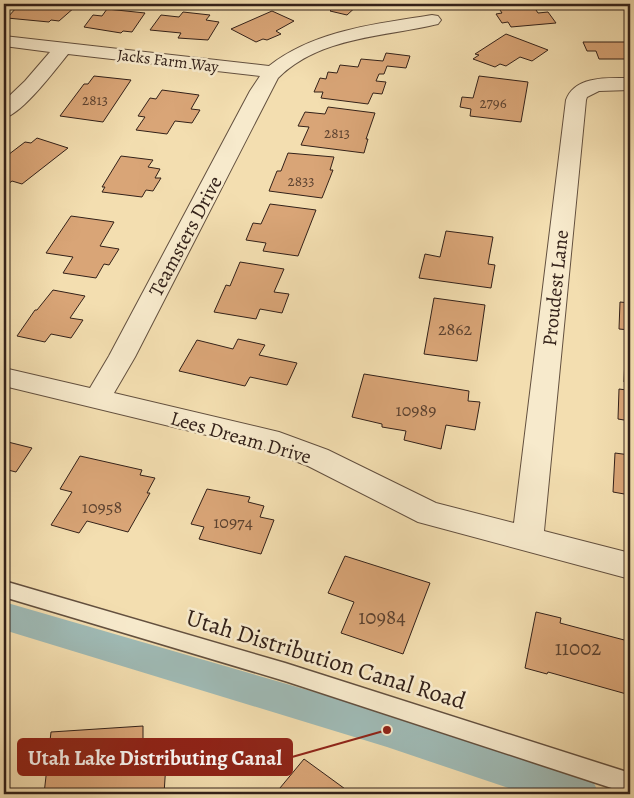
<svg xmlns="http://www.w3.org/2000/svg" width="634" height="798" font-family="Alegreya,serif">
<rect width="100%" height="100%" fill="#f3deb0"/>
<filter id="stains"><feTurbulence type="fractalNoise" baseFrequency=".004" numOctaves="4"/><feColorMatrix values="0 0 0 0 .2 0 0 0 0 .09 0 0 0 0 .02 0 0 0 .5 -.17"/></filter>
<radialGradient id="worn" r=".72"><stop offset=".6" stop-color="#630" stop-opacity="0"/><stop offset="1" stop-color="#630" stop-opacity=".3"/></radialGradient>
<g fill="none" stroke-linecap="round" stroke-linejoin="round">
<!-- canal -->
<polygon fill="#9fbab5" fill-rule="evenodd" points="4,602 387,713 580,775 593,781 599,794 526,794 387,747 4,630"/>
</g>
<!-- building -->
<g fill="#d9a577" stroke="#332119">
<polygon points="31,4 74,4 72,7 75,7 59,21 51,20 49,22 7,18 17,7 27,8"/>
<polygon points="337,4 359,4 347,15 330,11"/>
<polygon points="496,4 532,4 538,13 548,12 556,23 511,27 508,22 502,23 496,14 502,13"/>
<polygon points="107,9 145,13 132,32 123,31 121,33 84,27 93,15 102,16"/>
<polygon points="272,11 294,21 276,31 281,34 267,40 263,39 256,42 231,29"/>
<polygon points="183,12 210,15 206,20 219,22 208,40 178,38 181,33 150,30 161,15 179,17"/>
<polygon points="506,34 548,50 532,61 520,57 506,66 500,64 495,67 473,59 479,55 475,54"/>
<polygon points="583,42 630,42 630,59 599,59 596,51 587,51"/>
<polygon points="386,53 410,56 406,68 387,66 384,74 379,74 376,81 386,82 382,94 373,93 368,104 321,98 323,92 314,92 320,78 326,79 328,72 337,73 340,65 358,67 361,59 383,61"/>
<polygon points="94,76 131,80 103,122 60,116 84,84 88,84"/>
<polygon points="479,76 528,82 521,122 470,116 471,109 460,107 462,97 473,98"/>
<polygon points="162,90 199,95 191,109 200,110 192,123 175,121 167,134 136,130 145,117 138,116 150,98 156,99"/>
<polygon points="328,107 375,113 366,139 368,139 364,153 301,145 309,127 298,126 305,112 325,114"/>
<polygon points="37,138 68,148 22,184 12,181 7,185 4,183 4,158 25,142 31,143"/>
<polygon points="288,153 334,157 330,170 333,170 322,198 269,191 277,171 281,171"/>
<polygon points="121,156 153,160 148,167 160,169 155,178 161,178 153,191 146,190 142,197 102,192 105,187 102,187"/>
<polygon points="627,171 630,171 630,191 626,190"/>
<polygon points="270,204 316,210 298,256 263,251 266,243 246,240 253,223 261,224"/>
<polygon points="627,213 630,214 630,252 625,251"/>
<polygon points="71,216 114,222 100,246 119,249 109,265 104,264 96,278 63,273 73,257 46,253"/>
<polygon points="446,231 493,237 488,264 495,265 491,288 419,278 425,254 440,257"/>
<polygon points="240,262 284,269 274,292 289,294 282,313 260,309 256,319 214,312 226,285 230,286"/>
<polygon points="53,290 85,296 70,318 83,320 71,338 51,334 45,342 17,336 35,310 37,310"/>
<polygon points="434,298 485,305 477,361 424,354"/>
<polygon points="620,302 630,303 630,330 619,329"/>
<polygon points="238,339 265,345 259,355 297,363 287,385 250,377 245,386 179,371 197,340 233,349"/>
<polygon points="625,356 630,357 630,421 618,419 619,389 627,390 628,383 624,382"/>
<polygon points="364,374 469,391 468,401 480,402 475,430 446,425 441,449 404,440 406,431 382,427 382,424 352,417"/>
<polygon points="4,441 32,448 16,472 4,469"/>
<polygon points="615,453 630,455 630,495 613,492"/>
<polygon points="80,456 142,470 140,475 155,478 147,493 150,493 128,532 87,521 79,533 51,525 72,492 60,489"/>
<polygon points="207,489 250,497 248,502 264,506 260,517 274,520 261,554 199,539 204,527 191,524"/>
<polygon points="345,556 430,583 403,654 341,633 354,602 328,593"/>
<polygon points="536,612 561,618 560,623 628,641 626,656 630,657 630,695 548,672 547,674 525,668"/>
<polygon points="143,726 143,741 166,739 166,763 164,794 44,794 51,732"/>
<polygon points="304,759 352,794 275,794"/>
</g>
<g fill="none" stroke-linecap="round" stroke-linejoin="round">
<defs>
<polygon id="service" points="4,581 285,663 630,773 630,794 285,681 4,597"/>
<path id="minor" d="M432 15 438 16 441 20 438 24C385 37 320 36 278 78L135 357 114 393 279 432 328 450 436 503 514 523 566 100C575 75 609 78 630 78V90L599 91 587 97 586 100 544 531 630 553V579L418 522 308 466 264 449 4 386V368L90 388 109 356 250 91 260 76 68 54C55 70 23 113 4 118V101L25 81 50 52 4 46V36L269 66C315 30 376 24 432 15Z"/>
</defs>
<!-- service casing -->
<use href="#service" stroke="#63503f" stroke-width="3"/>
<!-- minor casing -->
<use href="#minor" stroke="#63503f" stroke-width="2"/>
<!-- service -->
<use href="#service" fill="#f7eacc" fill-rule="evenodd"/>
<!-- minor -->
<use href="#minor" fill="#f7eacc" fill-rule="evenodd"/>
</g>
<g text-anchor="middle" stroke-width="5" stroke-linejoin="round" paint-order="stroke">
<!-- far-number labels -->
<g font-size="15" fill="#5c4230">
<text x="95" y="105">2813</text>
<text x="493" y="108">2796</text>
<text x="337" y="138">2813</text>
<text x="301" y="186">2833</text>
</g>
<!-- far-street labels -->
<g font-size="16" fill="#332119" stroke="#f7eacc">
<text transform="translate(168 60) rotate(7)" y="6">Jacks Farm Way</text>
</g>
<!-- number labels -->
<g font-size="18" fill="#5c4230">
<text x="455" y="335">2862</text>
<text x="416" y="416">10989</text>
<text x="102" y="513">10958</text>
<text x="233" y="528">10974</text>
</g>
<!-- street labels -->
<g font-size="20" fill="#332119" stroke="#f7eacc">
<text transform="translate(185 236) rotate(-62)" y="7">Teamsters Drive</text>
<text transform="translate(555 288) rotate(-84)" y="7">Proudest Lane</text>
<text transform="translate(241 437) rotate(16)" y="7">Lees Dream Drive</text>
</g>
<!-- near-number labels -->
<g font-size="21" fill="#5c4230">
<text x="382" y="624">10984</text>
<text x="578" y="655">11002</text>
</g>
<!-- near-street labels -->
<g font-size="24" fill="#332119" stroke="#f7eacc">
<text transform="translate(326 659) rotate(17)" y="8">Utah Distribution Canal Road</text>
</g>
</g>
<!-- callouts -->
<path fill="none" stroke="#8f2418" stroke-width="2" d="M387 730L292 757"/>
<circle fill="#8f2418" stroke="#f7eacc" stroke-width="2" cx="387" cy="730" r="5"/>
<rect fill="#8f2418" stroke="#8f2418" stroke-width="2" x="18" y="739" width="274" height="36" rx="5"/>
<g font-size="21" text-anchor="middle" font-weight="bold" fill="#fff">
<text x="155" y="765">Utah Lake Distributing Canal</text>
</g>
<!-- margin -->
<rect width="634" height="798" fill="none" stroke="#f3deb0" stroke-width="20"/>
<rect x="5" y="5" width="624" height="788" fill="none" stroke="#332119" stroke-width="2.5"/>
<rect x="10" y="10" width="614" height="778" fill="none" stroke="#332119"/>
<rect width="100%" height="100%" filter="url(#stains)"/>
<rect width="100%" height="100%" fill="url(#worn)"/>
</svg>
